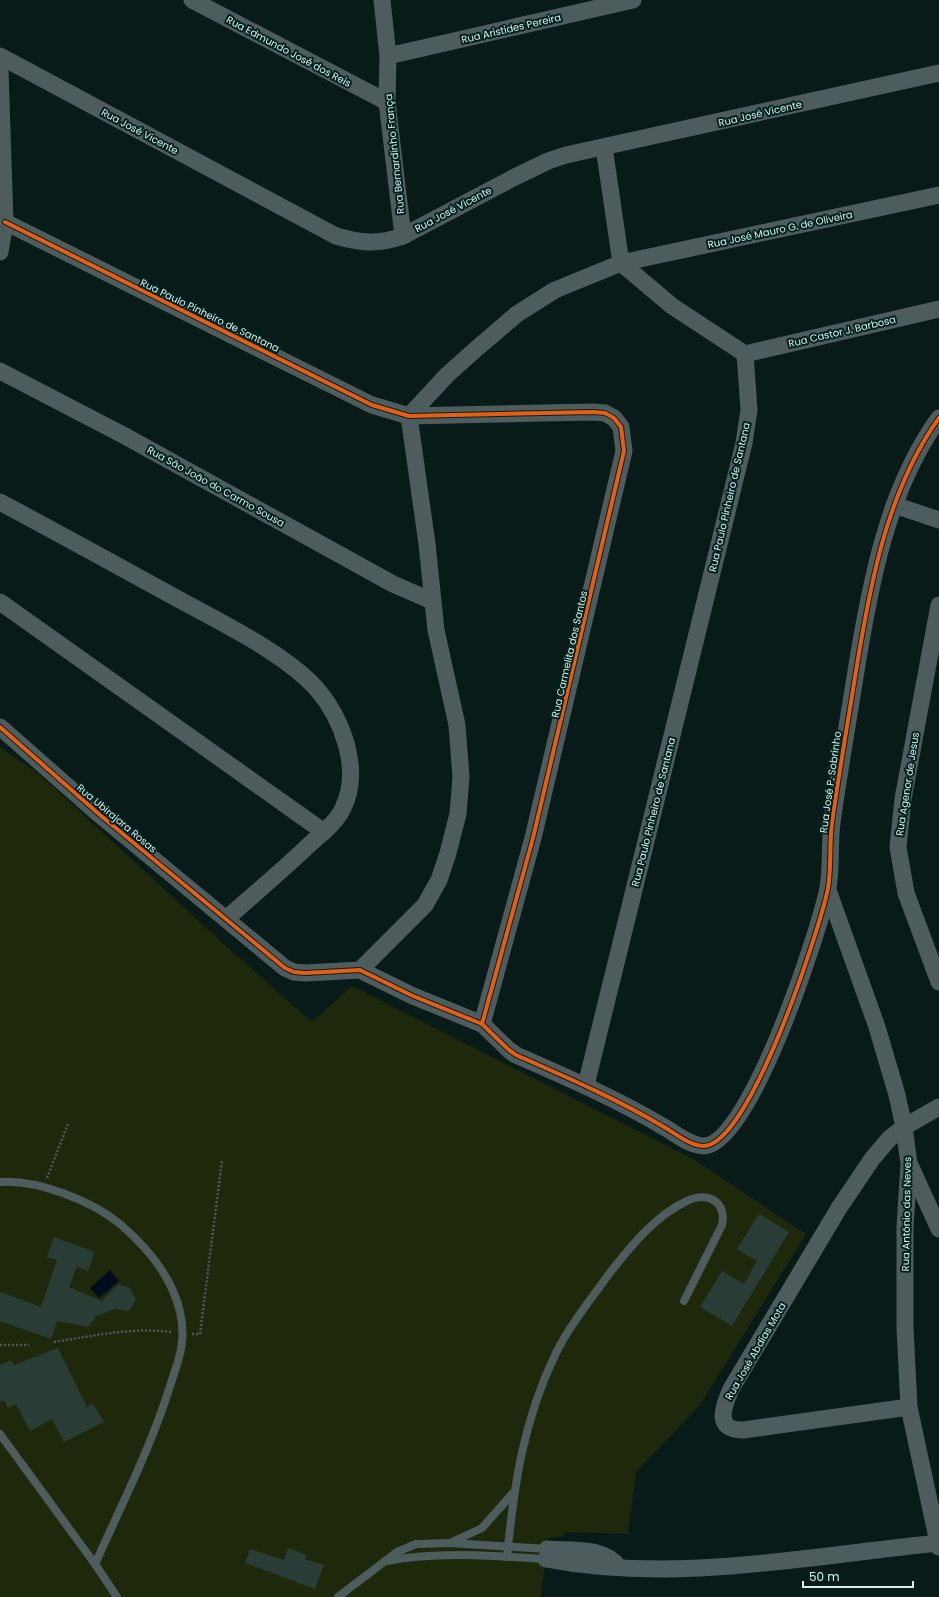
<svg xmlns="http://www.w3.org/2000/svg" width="939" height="1597" font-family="Poppins,sans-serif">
<rect width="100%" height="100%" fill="#081b19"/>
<!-- green -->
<polygon fill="#1e290b" points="0,747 39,774 226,946 312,1022 352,986 695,1160 806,1234 700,1405 636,1472 628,1534 567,1532 561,1537 548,1538 541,1597 0,1597"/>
<!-- water -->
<polygon fill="#010c1e" points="110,1270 119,1281 99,1298 90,1288"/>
<!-- building -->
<g fill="#293d36">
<polygon points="759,1214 789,1232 732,1326 700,1307 722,1271 744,1284 757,1261 737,1249"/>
<polygon points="54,1237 95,1252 88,1271 77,1267 69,1287 102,1301 118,1284 130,1288 136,1300 129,1311 115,1309 96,1316 88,1327 57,1321 51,1339 0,1321 0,1292 41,1307 57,1260 47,1257"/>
<polygon points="58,1348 87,1407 93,1404 104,1422 64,1442 52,1419 30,1431 16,1404 8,1408 4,1400 0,1402 0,1365 11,1360 14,1365"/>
<polygon points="288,1548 307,1555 305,1559 324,1565 315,1589 245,1563 250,1549 284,1560"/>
</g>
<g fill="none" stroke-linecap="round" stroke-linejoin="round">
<!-- path -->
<g stroke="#4e5a5a" stroke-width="2.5" stroke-dasharray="2 2" stroke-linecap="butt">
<polyline points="47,1178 68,1124"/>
<polyline points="192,1334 200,1334 222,1160"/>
<path d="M54 1342C93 1336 131 1327 171 1332"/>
<polyline points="0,1345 29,1345"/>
</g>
<!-- service -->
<g stroke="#4f5c5e" stroke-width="8">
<path d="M0 1182C37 1179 92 1201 120 1224 148 1248 172 1276 180 1312 182 1321 183 1333 182 1342 181 1356 175 1370 171 1383 152 1445 122 1504 95 1564"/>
<polyline points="0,1434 95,1564 117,1597"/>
<polyline points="452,1542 482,1528 513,1493"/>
<path d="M507 1557C514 1485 523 1422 555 1355 570 1324 592 1298 612 1270 632 1245 656 1215 687 1201 707 1191 727 1201 722 1225L684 1301"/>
<path d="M387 1561C439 1551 493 1556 546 1559"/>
<polyline points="338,1597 397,1552 416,1544 450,1543 547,1549"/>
</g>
<!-- minor -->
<g stroke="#4f5c5e" stroke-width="17">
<polyline points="192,0 387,102"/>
<polyline points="382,0 388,56 387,102 403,236"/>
<path d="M0 56 336 236C361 243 377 245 403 236L515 177 548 161 566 155 939 73"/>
<polyline points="388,56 633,0"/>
<polyline points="0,70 5,222 0,252"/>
<polyline points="604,147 621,263"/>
<polyline points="5,222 372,405 409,416 593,412 605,413 614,418 621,427 624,451 533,838 482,1024"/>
<polyline points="621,263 672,306 745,354"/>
<polyline points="745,354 939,309"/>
<polyline points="0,371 125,436 393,584 432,601"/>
<polyline points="409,416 447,375 475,350 517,314 555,290 621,263 939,195"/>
<path d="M0 502C60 534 120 567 180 600 222 623 284 653 316 688 342 718 362 769 343 808 337 822 322 833 310 844 283 870 254 894 226 919"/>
<polyline points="894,505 939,520"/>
<polyline points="0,602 324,832"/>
<polyline points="939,605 903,799 898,847 906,893 939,982"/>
<path d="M0 727 100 815 285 968 294 972 305 973 360 970 413 996 482 1024 509 1050 516 1055C566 1077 617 1099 664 1127 675 1133 690 1146 704 1146 750 1144 817 936 827 893 832 873 829 845 832 823 839 772 848 722 856 671 870 585 887 490 939 418"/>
<polyline points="828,890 877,1027 897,1095 904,1127 909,1164 905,1227 905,1328 909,1407 939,1547"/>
<polyline points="360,970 425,905 439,880 448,853 458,814 461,777 457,725 436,630 427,544 409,416"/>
<polyline points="586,1085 744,443 749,410 745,354"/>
<polyline points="910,1165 939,1229"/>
<path d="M909 1407 743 1430C714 1430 723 1407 731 1389L839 1208 872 1159 889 1139 904 1127 939 1107"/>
<path d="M547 1549C570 1551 603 1546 619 1567"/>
<path d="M546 1559C676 1584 808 1556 939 1543"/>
</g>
<defs>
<g id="cycleway">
<polyline points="5,222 372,405 409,416 593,412 605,413 614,418 621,427 624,451 533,838 482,1024"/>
<path d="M0 727 100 815 285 968 294 972 305 973 360 970 413 996 482 1024 509 1050 516 1055C566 1077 617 1099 664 1127 675 1133 690 1146 704 1146 750 1144 817 936 827 893 832 873 829 845 832 823 839 772 848 722 856 671 870 585 887 490 939 418"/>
</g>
</defs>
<!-- cycleway casing -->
<use href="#cycleway" stroke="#00231f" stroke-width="6"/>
<!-- cycleway -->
<use href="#cycleway" stroke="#e95d12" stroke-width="4"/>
</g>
<g text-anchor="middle" stroke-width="4" stroke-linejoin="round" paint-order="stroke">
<!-- street labels -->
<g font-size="10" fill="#d9edea" stroke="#00231f">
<text transform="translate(511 28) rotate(-13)" y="4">Rua Aristides Pereira</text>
<text transform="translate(289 51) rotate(28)" y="4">Rua Edmundo José dos Reis</text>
<text transform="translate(760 113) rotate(-13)" y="4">Rua José Vicente</text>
<text transform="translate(140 131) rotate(28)" y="4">Rua José Vicente</text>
<text transform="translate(394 154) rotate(-96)" y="4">Rua Bernardinho França</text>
<text transform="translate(453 209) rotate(-28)" y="4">Rua José Vicente</text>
<text transform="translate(780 229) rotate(-12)" y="4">Rua José Mauro G. de Oliveira</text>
<text transform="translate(210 315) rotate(26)" y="4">Rua Paulo Pinheiro de Santana</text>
<text transform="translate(842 331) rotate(-13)" y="4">Rua Castor J. Barbosa</text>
<text transform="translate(216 486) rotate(29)" y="4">Rua São João do Carmo Sousa</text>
<text transform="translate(729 497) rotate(-77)" y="4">Rua Paulo Pinheiro de Santana</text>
<text transform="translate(569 654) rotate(-77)" y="4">Rua Carmelita dos Santos</text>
<text transform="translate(830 782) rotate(-82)" y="4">Rua José P. Sobrinho</text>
<text transform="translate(907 784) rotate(-81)" y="4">Rua Agenor de Jesus</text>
<text transform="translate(653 812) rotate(-76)" y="4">Rua Paulo Pinheiro de Santana</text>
<text transform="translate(117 818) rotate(40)" y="4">Rua Ubirajara Rosas</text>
<text transform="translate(906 1214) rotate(-89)" y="4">Rua Antônio das Neves</text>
<text transform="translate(755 1351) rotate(-60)" y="4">Rua José Abdias Mota</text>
</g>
</g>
<!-- scale -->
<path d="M803 1581v6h110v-6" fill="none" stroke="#d9edea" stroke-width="2"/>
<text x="809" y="1581" font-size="12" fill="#d9edea" stroke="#00231f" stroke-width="3" paint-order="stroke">50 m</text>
</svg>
